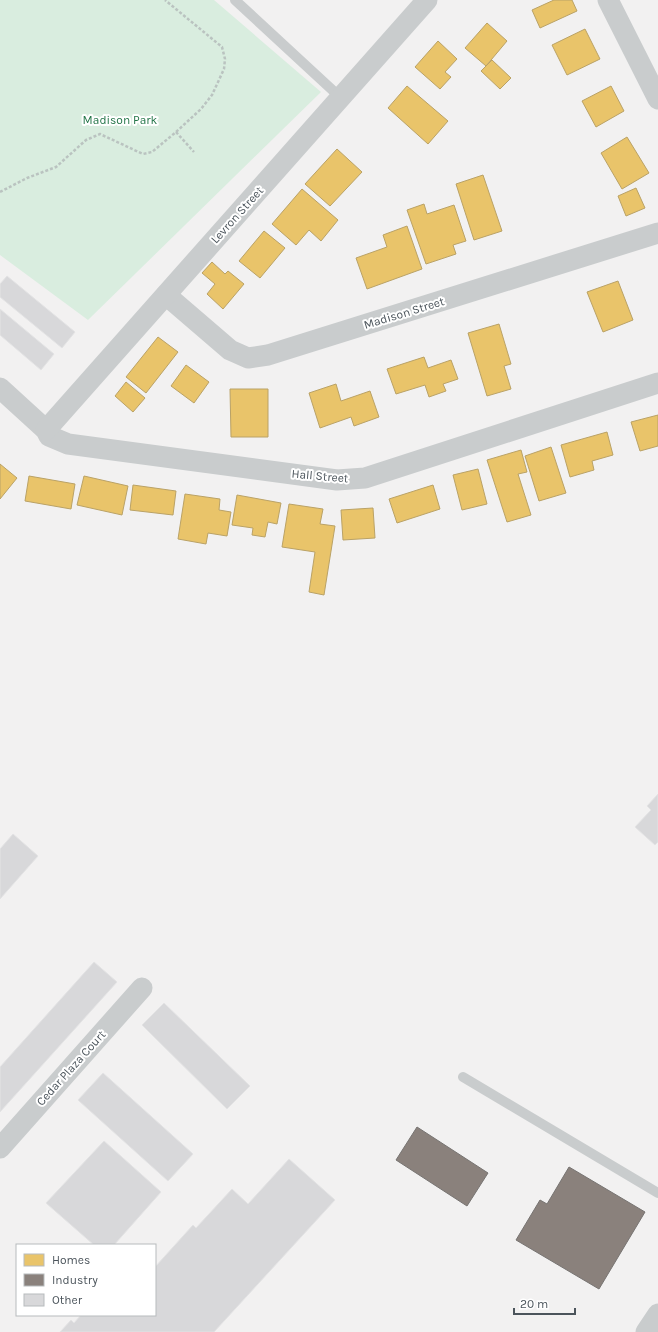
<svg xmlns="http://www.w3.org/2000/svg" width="658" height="1332" font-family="Karla,sans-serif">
<rect width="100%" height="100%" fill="#f2f1f1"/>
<!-- green -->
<polygon fill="#d9eddf" points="0,0 214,0 321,92 88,320 0,255"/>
<!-- homes -->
<g fill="#e9c46a" stroke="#baa266">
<polygon points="554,0 572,0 577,11 540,28 532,10"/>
<polygon points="487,23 507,41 486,66 465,48"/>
<polygon points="585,29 600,59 567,75 552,45"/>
<polygon points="438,41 457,59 445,72 451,77 440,89 415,67"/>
<polygon points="492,60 511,78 500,89 481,71"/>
<polygon points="407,86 448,121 428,144 388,108"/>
<polygon points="611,86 624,111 596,127 582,101"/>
<polygon points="627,137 649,173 622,189 601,153"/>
<polygon points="337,149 362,172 330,206 305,184"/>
<polygon points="483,175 502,231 474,240 456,184"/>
<polygon points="636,188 645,208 626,216 618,196"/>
<polygon points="302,189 338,220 321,241 309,230 296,245 272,224"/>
<polygon points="424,204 427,214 454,205 466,241 453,245 456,254 426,264 407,210"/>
<polygon points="407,226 422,269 367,289 356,258 387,247 383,235"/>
<polygon points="264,231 285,248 260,278 239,261"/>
<polygon points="212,262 225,274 228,271 244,284 223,309 207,294 215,284 202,273"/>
<polygon points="618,281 633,320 603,332 587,292"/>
<polygon points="499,324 511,364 504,366 511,389 487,396 468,333"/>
<polygon points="158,337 178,352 146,393 126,377"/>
<polygon points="424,357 428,368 451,360 458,379 443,384 446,391 429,397 425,385 396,394 387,369"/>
<polygon points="186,365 209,382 194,403 171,386"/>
<polygon points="126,382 145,398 133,412 115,396"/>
<polygon points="336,384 341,401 370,391 379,417 354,426 351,417 320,428 309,393"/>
<polygon points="230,389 268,389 268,437 231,437"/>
<polygon points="658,415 658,446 640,451 631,422"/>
<polygon points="607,432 613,455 592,461 594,470 570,477 561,445"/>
<polygon points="551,447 566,493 539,501 525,456"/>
<polygon points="521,450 527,472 518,474 531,515 507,522 487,460"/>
<polygon points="0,464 17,478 0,499"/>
<polygon points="478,469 487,504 462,510 453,475"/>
<polygon points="29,476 75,484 71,509 25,501"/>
<polygon points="84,476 128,486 122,515 77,505"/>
<polygon points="133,485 176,491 173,515 130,510"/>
<polygon points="433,485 440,509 397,523 389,499"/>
<polygon points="185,494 220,499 219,510 231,512 227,536 208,533 206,544 178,539"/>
<polygon points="237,495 281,503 277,524 268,522 265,537 252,535 253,528 232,525"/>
<polygon points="289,504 323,509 320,524 335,526 324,595 309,592 315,552 282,547"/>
<polygon points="373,508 375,538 343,540 341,510"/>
</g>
<!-- industry -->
<g fill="#8a817c" stroke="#777472">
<polygon points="417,1127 488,1173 467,1206 396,1160"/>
<polygon points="569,1167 645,1212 599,1289 516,1240 540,1200 547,1204"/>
</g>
<!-- building -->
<g fill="#d8d8da" stroke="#e3e3e4">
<polygon points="7,276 75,332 62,348 0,297 0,284"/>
<polygon points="0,309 54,354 41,370 0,335"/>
<polygon points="658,794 658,842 655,845 635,827 651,810 647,806"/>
<polygon points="13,834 38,856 0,899 0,849"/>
<polygon points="94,962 117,982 0,1112 0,1067"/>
<polygon points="164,1003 250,1086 227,1109 142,1025"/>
<polygon points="103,1073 193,1154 168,1181 78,1100"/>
<polygon points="104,1141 161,1192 114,1245 94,1245 46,1203"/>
<polygon points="289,1159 335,1200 214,1332 60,1332 71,1320 74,1323 81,1315 155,1315 155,1267 193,1225 196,1228 232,1189 248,1204"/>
</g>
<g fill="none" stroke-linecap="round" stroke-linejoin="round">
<!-- path -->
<g stroke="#bac3c0" stroke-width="2.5" stroke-dasharray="3 2" stroke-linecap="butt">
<polyline points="176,132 194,152"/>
<polyline points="0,192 27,178 56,167 86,140 100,134 143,154 152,152 176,132 201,109 212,95 224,69 225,59 222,47 165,0"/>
</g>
<!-- lane -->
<g stroke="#c9cccd" stroke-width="10">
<polyline points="235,0 341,98"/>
<polyline points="463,1077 658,1193"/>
</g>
<!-- street -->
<g stroke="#c9cccd" stroke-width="21">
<polyline points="608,0 658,99"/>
<polyline points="166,295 230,350 248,358 268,355 658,233"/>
<polyline points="0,388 46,430 49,436 68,444 337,480 365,478 658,383"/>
<polyline points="46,430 427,0"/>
<polyline points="0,1148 142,988"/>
<polyline points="646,1332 658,1314"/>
</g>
</g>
<g text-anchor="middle" stroke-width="4" stroke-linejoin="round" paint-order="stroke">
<!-- park labels -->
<g font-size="12" fill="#237548" stroke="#fff">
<text x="120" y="124">Madison Park</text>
</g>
<!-- street labels -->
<g font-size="12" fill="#4b545b" stroke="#fff">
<text transform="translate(237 215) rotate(-48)" y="4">Levron Street</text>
<text transform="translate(404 313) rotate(-17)" y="4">Madison Street</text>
<text transform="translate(320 476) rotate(5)" y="4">Hall Street</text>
<text transform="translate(71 1068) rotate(-48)" y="4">Cedar Plaza Court</text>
</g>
</g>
<!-- legend -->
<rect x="16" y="1244" width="140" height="72" fill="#ffffff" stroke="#b7bbbd"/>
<rect x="24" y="1254" width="20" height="12" fill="#e9c46a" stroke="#b7bbbd"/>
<text x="52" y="1264" font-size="12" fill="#4b545b">Homes</text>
<rect x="24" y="1274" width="20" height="12" fill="#8a817c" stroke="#b7bbbd"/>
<text x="52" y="1284" font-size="12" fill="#4b545b">Industry</text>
<rect x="24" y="1294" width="20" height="12" fill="#d8d8da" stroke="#b7bbbd"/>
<text x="52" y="1304" font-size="12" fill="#4b545b">Other</text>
<!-- scale -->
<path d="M514 1308v6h61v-6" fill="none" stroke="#4b545b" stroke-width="2"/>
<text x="520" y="1308" font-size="12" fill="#4b545b" stroke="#ffffff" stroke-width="3" paint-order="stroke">20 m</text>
</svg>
